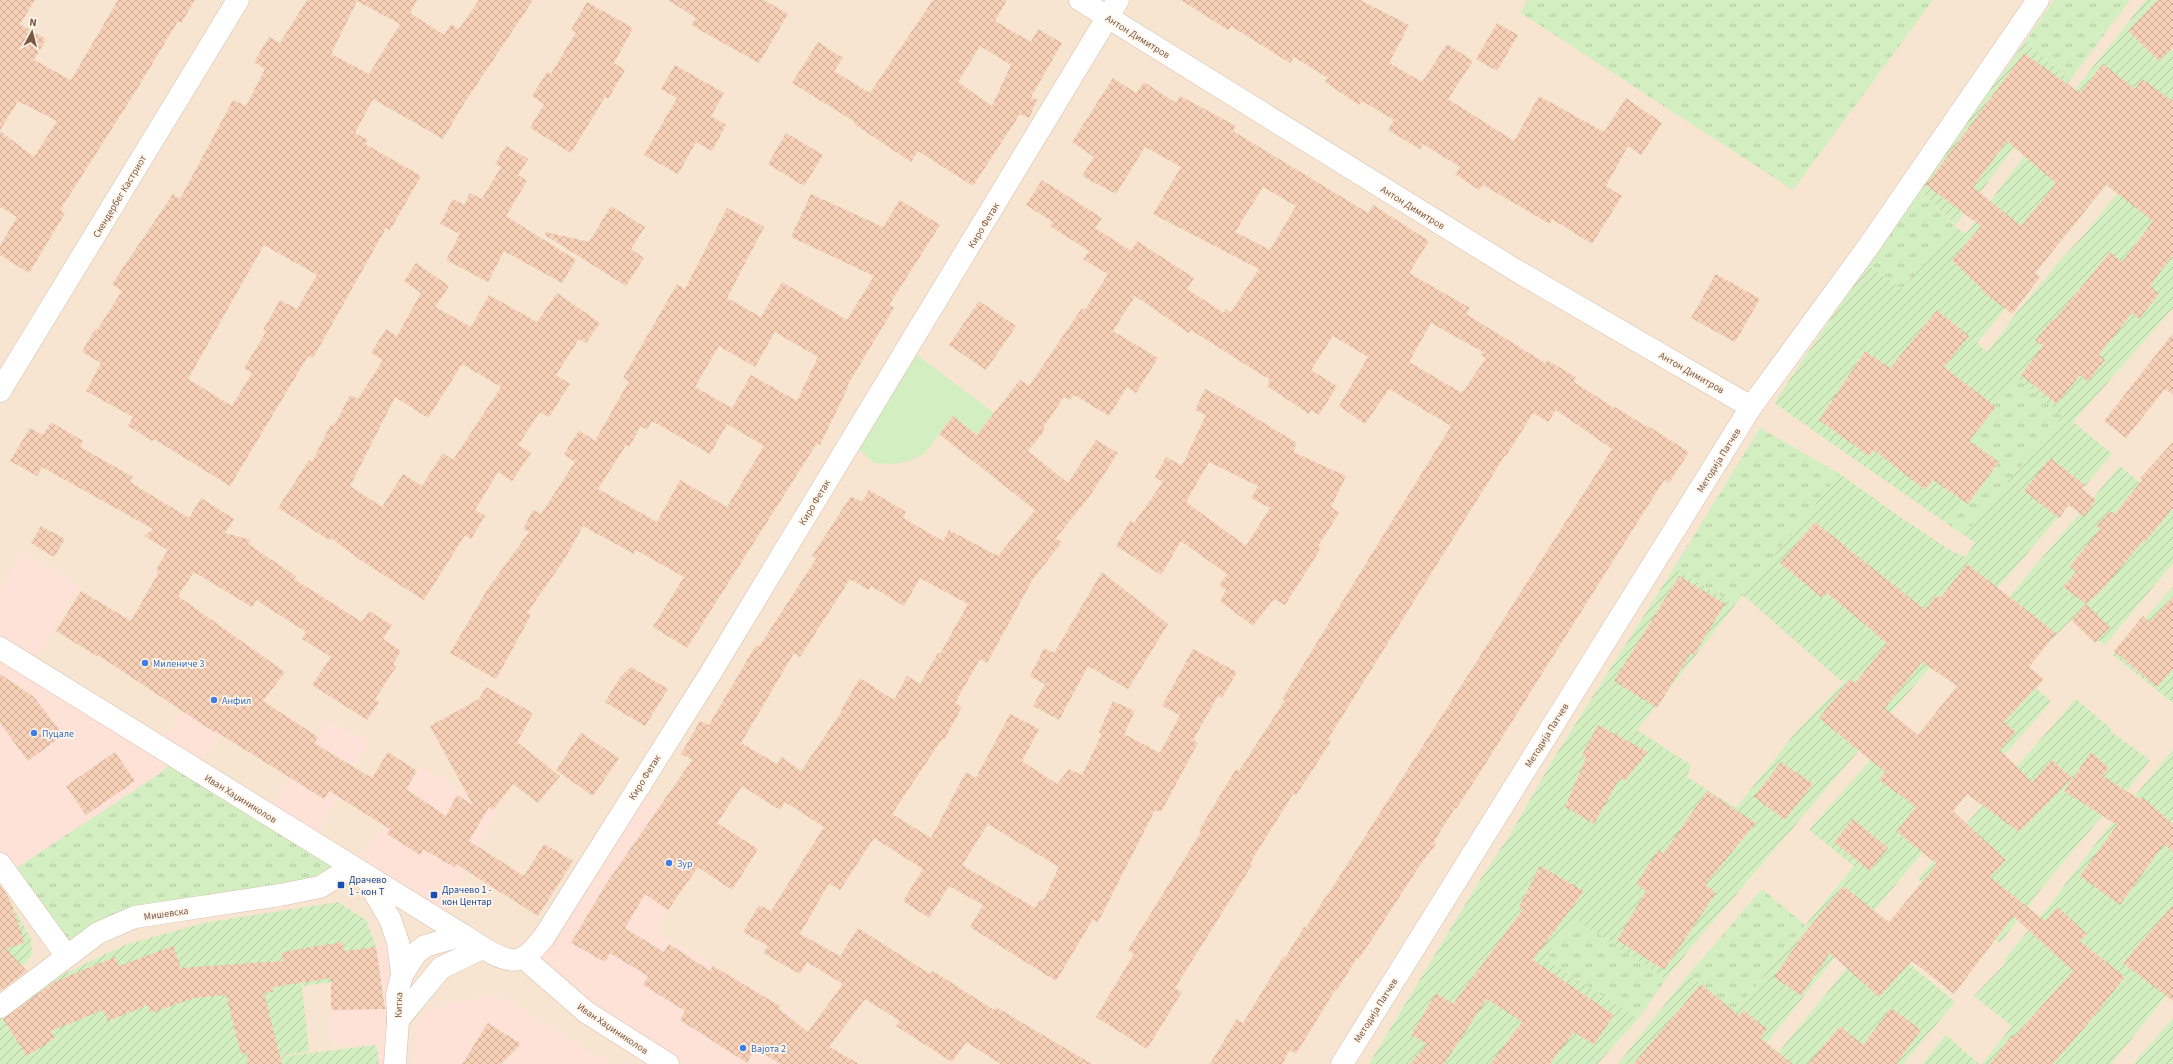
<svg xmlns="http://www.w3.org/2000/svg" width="2173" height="1064" font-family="'Source Sans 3',sans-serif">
<defs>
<pattern id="grass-tufts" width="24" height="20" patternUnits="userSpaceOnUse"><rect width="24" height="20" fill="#d3eec0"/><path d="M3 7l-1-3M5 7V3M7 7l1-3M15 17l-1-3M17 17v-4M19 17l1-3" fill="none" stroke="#b0c49e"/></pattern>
<pattern id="garden-furrows" width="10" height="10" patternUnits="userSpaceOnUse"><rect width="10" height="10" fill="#d3eec0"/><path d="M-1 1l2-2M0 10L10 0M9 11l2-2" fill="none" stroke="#b0c49e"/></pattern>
<pattern id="building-cross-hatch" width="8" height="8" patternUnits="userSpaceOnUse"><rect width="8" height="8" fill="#f7d0b8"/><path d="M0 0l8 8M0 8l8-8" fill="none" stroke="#cdac97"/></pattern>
</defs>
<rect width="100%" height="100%" fill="#fef4e3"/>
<!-- residential -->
<rect fill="#f7e5d1" x="0" y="0" width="2173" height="1064"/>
<!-- commercial -->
<g fill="#ffe2d7">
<polygon points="22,551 79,586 31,667 159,747 183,709 220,734 195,769 177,758 159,774 7,874 0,864 0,591"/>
<polygon points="329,721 369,740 326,817 317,846 266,814"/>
<polygon points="421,766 497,812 440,921 352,867 383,825"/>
<polygon points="637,790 714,844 655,930 792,1013 798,1024 829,1047 817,1064 668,1064 524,958"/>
<polygon points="398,942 395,1064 379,1064 376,1045 331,1045 331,982 347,951"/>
<polygon points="498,995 611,1064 414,1064 416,1029 421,1018 430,1009 450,1003"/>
</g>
<!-- grass -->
<g fill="url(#grass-tufts)">
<polygon points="1527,0 1933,0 1793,190 1521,13"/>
<polygon points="2054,0 2130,0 2070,80 2025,42"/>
<polygon points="1919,189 1956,227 1902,289 1867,265"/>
<polygon points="2014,375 2063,416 1964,535 1946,523 1997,461 1964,434"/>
<polygon points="1760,428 1840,474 1735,605 1674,568"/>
<polygon points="177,758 352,867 320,887 135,917 66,955 7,874 159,774"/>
<polygon points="1762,889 1805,925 1735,1011 1689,974"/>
<polygon points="1574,917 1666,979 1638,1019 1544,958"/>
</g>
<!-- park -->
<polygon fill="#d3eec0" points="908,348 994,413 977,435 953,416 924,454 906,462 892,464 874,463 851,442"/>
<!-- garden -->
<g fill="url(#garden-furrows)">
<polygon points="2146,0 2173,0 2169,47 2173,51 2173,104 1977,343 1987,352 2009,324 2009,322 2058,263 2085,234 2173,124 2173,308 2073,422 2112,454 1697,940 1666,979 1574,918 1544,958 1638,1019 1597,1064 1369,1064 1480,880 1510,835 1554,758 1674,568 1735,605 1637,730 1691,765 1687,777 1736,808 1797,731 1847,679 1841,681 1743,595 1840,474 1900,517 1950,550 1965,557 1975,543 1964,535 2063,416 2015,376 1964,434 1997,461 1946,523 1774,403 1867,265 1902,289 1956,227 1966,234 2057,112"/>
<polygon points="2025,42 2070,80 2020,140 1955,225 1919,189"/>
<polygon points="2120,466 2173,511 2173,563 2105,645 2071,620 2025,666 1980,631"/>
<polygon points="2173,587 2173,703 2113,655"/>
<polygon points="2019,672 2051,702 1991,770 1962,741"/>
<polygon points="2076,699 2111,729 2110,731 2150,760 2126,792 2098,821 2048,880 2000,943 1962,911 1958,916 1918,879"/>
<polygon points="1897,730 1949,821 1839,952 1750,1064 1618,1064 1689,974 1735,1011 1854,866 1809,830"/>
<polygon points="2173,750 2173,987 2111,1064 1982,1064 2012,1026 1974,996 2006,963 2004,960 2049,906 2103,834"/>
<polygon points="4,891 31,939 32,955 0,991 0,894"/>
<polygon points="338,902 366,920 376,947 347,951 348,980 302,986 309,1051 271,1058 377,1045 379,1064 0,1064 0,1020 34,988 125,945 204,923"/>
<polygon points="1874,935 1955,1002 1903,1064 1769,1064"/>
<polygon points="2173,1018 2173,1064 2133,1064"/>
<polygon points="1946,1035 1979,1064 1922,1064"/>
</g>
<!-- building -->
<g fill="url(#building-cross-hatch)" fill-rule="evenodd">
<polygon points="0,0 35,0 20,24 46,39 34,60 71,80 118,0 195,0 181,23 178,21 137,89 60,210 65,213 29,273 0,255 0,246 17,217 0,207 0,131 34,157 57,121 18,101 0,130"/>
<path d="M307 0H417L410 13 444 35 451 24 459 29 479 0H533L461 108 443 139 373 99 355 133 368 140 365 144 421 176 390 230 386 228 313 358 308 356 230 486 154 439 152 441 128 426 133 417 86 391 101 363 82 352 95 329 97 330 122 291 112 284 173 194 180 199 233 100 246 106 265 69 254 62 269 37 280 43ZM357 1 400 24 369 74 331 54ZM264 245 317 275 297 309 280 300 263 330 266 332 244 368 252 373 232 406 188 379Z"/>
<polygon points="668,0 764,0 788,14 759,63 691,25 696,18"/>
<path d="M933 0H1007L995 21 1031 42 1038 29 1062 43 1031 97 1037 100 1029 118 1020 114 973 186 918 151 911 162 854 124 855 122 792 83 818 42 843 58 834 71 870 93ZM980 46 1011 65 992 106 958 82Z"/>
<polygon points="1181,0 1360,0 1409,25 1389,63 1422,82 1447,44 1473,61 1448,99 1514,141 1539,96 1604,132 1626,98 1662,123 1641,155 1628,146 1606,186 1622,196 1592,244 1552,219 1550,224 1483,185 1479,190 1455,174 1460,167 1423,144 1420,149 1388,130 1394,120 1362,101 1359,105 1325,82 1328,78 1294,57 1290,63 1231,26 1228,30"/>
<polygon points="2158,0 2173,0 2173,47 2159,61 2128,31"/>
<polygon points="587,2 633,28 614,63 625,70 608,99 605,97 571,153 530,128 544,104 532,96 547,72 551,74 576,32 571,30"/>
<polygon points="1497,23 1518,35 1497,71 1476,59"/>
<path d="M2024 53 2080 93 2103 64 2135 89 2142 79 2173 101V255L2150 286 2159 294 2139 319 2132 313 2099 355 2105 360 2088 382 2080 375 2057 404 2021 375 2043 346 2035 340 2053 319 2054 320 2110 252 2122 262 2153 221 2106 185 2035 273 2040 277 2012 314 1982 291 1983 290 1952 260 1981 226 1926 185ZM2007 141 2056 183 2021 226 1973 187Z"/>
<polygon points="675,65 724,93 711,116 726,125 712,151 696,142 678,174 644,155 677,98 661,89"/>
<path d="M1113 78 1136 93 1144 82 1176 103 1180 96 1236 126 1233 131 1368 213 1373 205 1429 241 1409 273 1470 308 1466 314 1545 363 1547 360 1576 377 1574 382 1614 408 1615 407 1647 427 1648 426 1689 452 1669 483 1664 480 1477 777 1456 809 1455 808 1433 843 1436 844 1420 865 1359 959 1357 958 1337 990H1335L1296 1054 1290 1050 1282 1064H1210L1237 1019 1243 1023 1283 957 1285 958 1304 927 1306 928 1326 896H1327L1612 449 1556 410 1548 422 1533 413 1506 456 1505 455 1328 739 1331 741 1314 768 1296 795 1293 794 1250 863 1252 865 1175 988 1182 992 1147 1049 1096 1017 1134 954 1128 950 1201 832 1199 830 1236 769 1239 771 1285 700 1282 699 1451 426 1389 389 1365 424 1339 406 1368 357 1333 336 1311 370 1337 386 1319 415 1311 410 1309 414 1267 386 1270 380 1191 330 1189 333 1135 296 1113 331 1158 358 1136 393 1127 387 1109 416 1074 395 1070 400 1064 397 1043 428 1045 430 1028 451 1068 483 1096 440 1118 453 1089 497 1056 538 1062 542 1033 579 987 663 980 659 955 703 962 707 944 740 942 739 892 814 931 838 966 772 976 778 1010 714 1039 729 1022 761 1057 784 1069 769 1082 775 1102 734 1099 732 1113 701 1135 711 1124 734 1160 753 1180 715 1162 706 1193 649 1237 672 1222 698 1218 696 1193 740 1198 743 1161 812 1155 810 1098 922 1093 919 1056 981 970 927 983 905 949 886 929 918 903 901 923 869 874 838 840 890 829 883 800 934 840 956 858 928 930 974 933 971 994 1010 996 1007 1092 1064H1001L966 1042 952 1062 896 1026 900 1021 865 999 829 1047 859 1064H780L755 1048 747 1063 680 1020 685 1011 643 985 648 976 610 953 605 962 571 943 606 884 692 760 681 754 700 721 709 725 756 645 759 647 816 559 812 556 851 496 862 502 869 490 906 512 903 518 943 541 949 530 998 556 1035 510 939 434 953 416 977 435 1020 380 1029 386 1082 308 1085 310 1108 274 1083 259 1089 251 1050 226 1053 222 1026 205 1042 180 1102 218 1095 228 1131 251 1137 241 1194 278 1187 289 1224 313 1226 309 1231 312 1259 269 1153 214 1181 167 1145 147 1116 194 1082 176 1094 157 1072 142ZM1263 187 1296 206 1270 250 1235 232ZM1431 323 1483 352 1481 355 1486 358 1462 393 1409 362ZM920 578 968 604 940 654 938 653 920 684 907 676 894 700 860 678 841 710 842 711 801 771 781 757 777 764 741 743 794 653 800 657 850 579 868 590 871 586 904 606ZM742 786 780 810 785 802 824 827 771 911 759 905 743 932 768 946 763 953 800 974 807 962 843 984 808 1032 779 1009 780 1006 713 966 710 971 669 944 664 952 625 928 645 894 668 910 698 867 732 890 758 849 717 823ZM988 824 1059 867 1043 901 1040 899 1035 908 962 865Z"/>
<polygon points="786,133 823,155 804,186 768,164"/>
<polygon points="506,146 528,159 518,175 527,181 506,216 576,260 562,283 504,251 488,282 446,260 460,234 440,224 453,199 464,205 470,193 482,199 501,167 495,164"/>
<path d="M811 194 883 227 900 200 940 225 889 305 894 308 847 386 848 387 820 445 817 443 687 648 653 627 684 577 636 550 634 554 583 526 564 560 527 613 531 615 496 679 450 653 487 590 529 532 523 529 533 510 541 514 575 462 564 454 579 430 595 441 629 381 623 378 677 284 685 289 727 208 764 227 727 298 761 317 782 282 847 320 874 276 791 237ZM775 332 818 357 797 401 751 375 732 408 695 387 719 346 755 367ZM652 421 710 454 727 424 764 446 727 507 680 480 657 522 598 489 626 445 629 447 641 426 647 430Z"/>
<polygon points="611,206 645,227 631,249 644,258 626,286 545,235 546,232 589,242"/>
<path d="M416 263 449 286 435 307 471 327 489 295 537 322 557 293 600 323 586 343 579 339 556 375 570 384 549 417 540 412 518 445 531 453 512 481 498 472 475 510 485 516 471 539 465 535 424 600 363 562 331 538 329 540 278 508 309 460 312 462 331 424 334 426 350 395 358 399 383 360 371 353 386 329 397 336 421 293 404 281ZM462 364 501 387 453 460 443 453 422 486 403 474 382 507 350 486 395 397 428 418Z"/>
<polygon points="1716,274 1760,299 1735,342 1691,318"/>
<polygon points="979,301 1016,326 986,370 949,345"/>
<polygon points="1937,310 1969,336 1944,367 1996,407 1969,441 1999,462 1968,504 1933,480 1925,490 1874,450 1869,456 1819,420 1865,351 1890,368"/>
<polygon points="2173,333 2173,395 2165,389 2126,438 2104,421"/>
<path d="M1205 389 1226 400 1297 443 1293 452 1346 476 1331 507 1339 513 1318 546 1321 548 1285 605 1274 599 1253 626 1220 601 1226 590 1219 585 1227 574 1181 541 1161 575 1116 546 1130 521 1134 523 1163 482 1155 477 1166 457 1182 466 1206 415 1195 410ZM1209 462 1258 486 1251 498 1270 508 1246 546 1186 502Z"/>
<polygon points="51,422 83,441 80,447 133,477 130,482 189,518 201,498 234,519 225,533 251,540 248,544 296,576 294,579 362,622 369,611 392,625 383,639 401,651 393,664 396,667 375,699 379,702 367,720 312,685 331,657 302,639 306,632 256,600 252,607 194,572 178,596 285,672 263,701 318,737 314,743 372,778 388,752 417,771 406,789 446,816 457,795 473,805 430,726 479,699 486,687 533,713 517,742 560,776 538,803 513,784 493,810 489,807 469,841 524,876 544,844 573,861 538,916 456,864 454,867 423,849 420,855 387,834 390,829 329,791 324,799 215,731 214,732 98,655 97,656 56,631 81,591 131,621 159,572 156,569 168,550 144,536 153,529 42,467 37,476 10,461 30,428 43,435"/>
<polygon points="2173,442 2173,508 2145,542 2144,540 2100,592 2086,604 2063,587 2076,572 2070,566 2100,529 2096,526 2110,511 2115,514 2142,480 2140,478"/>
<polygon points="2050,458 2085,485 2082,489 2096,500 2085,517 2069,505 2059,518 2024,491"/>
<path d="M1815 522 1925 610 1936 595 1940 598 1967 564 2056 633 2029 667 2044 679 2004 722 2016 732 2000 750 2032 782 2052 760 2072 778 2019 832 1967 794 1953 811 2006 860 1990 877 2045 921 2058 907 2087 934 2080 941 2125 977 2086 1026 2053 1064H1990L2012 1035 2014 1037 2073 971 2013 916 1954 994 1912 961 1879 997 1830 953 1801 996 1774 977 1803 935 1843 886 1889 922 1937 864 1896 831 1916 807 1879 780 1885 772 1819 718 1850 679 1855 683 1887 643 1827 593 1822 598 1780 563ZM1922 662 1957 686 1918 735 1885 708Z"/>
<polygon points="41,526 65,539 54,557 31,543"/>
<polygon points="1102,572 1168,624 1128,689 1088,666 1059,720 1033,706 1045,684 1030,676 1044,648 1054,653"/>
<polygon points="1679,576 1725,604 1694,655 1691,653 1657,708 1614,681"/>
<polygon points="2173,596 2173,669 2157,687 2114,651 2143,616 2150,622"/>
<polygon points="2086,604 2110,627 2095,643 2071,620"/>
<polygon points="631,667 668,689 645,726 605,702 621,676"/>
<polygon points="0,674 34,697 63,735 28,761 0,723"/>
<polygon points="1598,725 1648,752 1625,781 1620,778 1594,824 1565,807 1586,758 1582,755"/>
<polygon points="581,733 619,758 593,796 556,770"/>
<polygon points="115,752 135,781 86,815 66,786"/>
<polygon points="2091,752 2109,768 2103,776 2139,799 2142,797 2173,824 2173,852 2164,844 2120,905 2080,876 2117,825 2064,791"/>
<polygon points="1781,762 1813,784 1785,820 1754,797"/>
<polygon points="1707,791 1756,823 1705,885 1716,893 1664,970 1617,940 1646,891 1636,884 1658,850 1663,854"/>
<polygon points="1853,819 1888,848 1870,871 1834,842"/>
<polygon points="1540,866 1584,891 1533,960 1614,1015 1594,1045 1574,1032 1550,1064 1490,1064 1522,1022 1487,999 1444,1064 1410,1064 1427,1044 1411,1035 1436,993 1453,1004 1523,909 1519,907"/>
<polygon points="0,885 9,898 25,942 6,949 27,971 0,991"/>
<polygon points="2173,905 2173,1001 2123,963"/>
<polygon points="342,942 344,951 376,947 385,1009 331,1010 331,978 273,987 273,992 264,993 282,1064 248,1064 247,1052 241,1054 226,995 194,998 151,1013 148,1005 108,1021 103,1010 51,1031 55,1038 27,1056 3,1019 54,982 115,957 119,966 173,946 181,968 283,961 282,952"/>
<polygon points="1701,984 1739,1016 1743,1010 1767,1029 1760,1038 1793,1064 1633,1064"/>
<polygon points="1891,1008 1921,1030 1896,1064 1808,1064 1840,1026 1863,1045"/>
<polygon points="488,1023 521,1044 501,1064 462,1064"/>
</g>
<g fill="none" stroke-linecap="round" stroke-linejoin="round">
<defs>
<g id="minor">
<polyline points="1080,0 1517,271 1751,407"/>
<polyline points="0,391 238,0"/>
<polyline points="0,864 66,955"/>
<polyline points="524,958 586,1012 668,1064"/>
<polyline points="0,1007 98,933 135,917 280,895 320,887 352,867"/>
<polyline points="1342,1064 1751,407 1868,247 2038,0"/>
</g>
<g id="tertiary">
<polyline points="0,648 463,935"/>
<polyline points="366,878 390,919 398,942 402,975"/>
</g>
<g id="secondary">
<polyline points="398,1020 441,968 482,948"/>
<path d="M395 1064 398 1020 397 994 402 975 416 953 425 946 463 935C477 944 508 968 524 957 532 953 538 944 544 937L710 674 1118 0"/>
</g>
</defs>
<!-- minor casing -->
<use href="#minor" stroke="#d4bdab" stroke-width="23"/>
<!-- tertiary casing -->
<use href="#tertiary" stroke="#d4bdab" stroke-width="23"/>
<!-- secondary casing -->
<use href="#secondary" stroke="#d7bca8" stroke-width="23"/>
<!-- minor -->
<use href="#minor" stroke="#fff" stroke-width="22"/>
<!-- tertiary -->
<use href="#tertiary" stroke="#fff" stroke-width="22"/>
<!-- secondary -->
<use href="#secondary" stroke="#fff" stroke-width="22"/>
</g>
<!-- markers -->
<g fill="#3f7fe0" stroke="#fff7ec" stroke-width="1.5">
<circle cx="145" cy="663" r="4"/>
<circle cx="214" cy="700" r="4"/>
<circle cx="34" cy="733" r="4"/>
<circle cx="669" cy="863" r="4"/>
<circle cx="743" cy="1048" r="4"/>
</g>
<g fill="#1a4fb4" stroke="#fff7ec" stroke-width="1.5">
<rect x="337" y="881" width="8" height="8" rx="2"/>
<rect x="430" y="891" width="8" height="8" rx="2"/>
</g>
<g text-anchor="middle" stroke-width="3.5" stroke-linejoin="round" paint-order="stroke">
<!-- street labels -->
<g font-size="10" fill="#7a5846" stroke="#fff7ec">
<text transform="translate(1138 36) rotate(32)" y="4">Антон Димитров</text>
<text transform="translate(119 196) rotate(-59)" y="4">Скендербег Кастриот</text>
<text transform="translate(1413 207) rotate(32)" y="4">Антон Димитров</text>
<text transform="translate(983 225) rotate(-59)" y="4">Киро Фетак</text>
<text transform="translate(1692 372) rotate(30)" y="4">Антон Димитров</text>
<text transform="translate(1718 460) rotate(-58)" y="4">Методија Патчев</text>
<text transform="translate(814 502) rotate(-59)" y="4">Киро Фетак</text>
<text transform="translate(1546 735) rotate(-58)" y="4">Методија Патчев</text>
<text transform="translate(644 777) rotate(-58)" y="4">Киро Фетак</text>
<text transform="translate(241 798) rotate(32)" y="4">Иван Хаџиниколов</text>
<text transform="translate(166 913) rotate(-8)" y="4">Мишевска</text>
<text transform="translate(398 1005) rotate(-88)" y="4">Китка</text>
<text transform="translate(1375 1010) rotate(-58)" y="4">Методија Патчев</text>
<text transform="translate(613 1028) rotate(34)" y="4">Иван Хаџиниколов</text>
</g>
<!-- shop labels -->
<g font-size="10" fill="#366cbe" stroke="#fff7ec" text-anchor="start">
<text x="153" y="667">Милениче 3</text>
<text x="222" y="704">Анфил</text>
<text x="42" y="737">Пуцале</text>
<text x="677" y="867">Зур</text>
<text x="751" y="1052">Вајота 2</text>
</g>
<!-- transit labels -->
<g font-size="10" fill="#164399" stroke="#fff7ec" text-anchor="start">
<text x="349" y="883">Драчево<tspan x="349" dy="12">1 - кон T</tspan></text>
<text x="442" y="893">Драчево 1 -<tspan x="442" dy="12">кон Центар</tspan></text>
</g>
</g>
<!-- north arrow -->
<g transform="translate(32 32) rotate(7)" stroke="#fff7ec" stroke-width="3" paint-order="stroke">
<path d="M0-3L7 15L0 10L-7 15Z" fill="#7a5846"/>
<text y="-6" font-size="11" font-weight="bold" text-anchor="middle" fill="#7a5846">N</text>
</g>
</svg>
